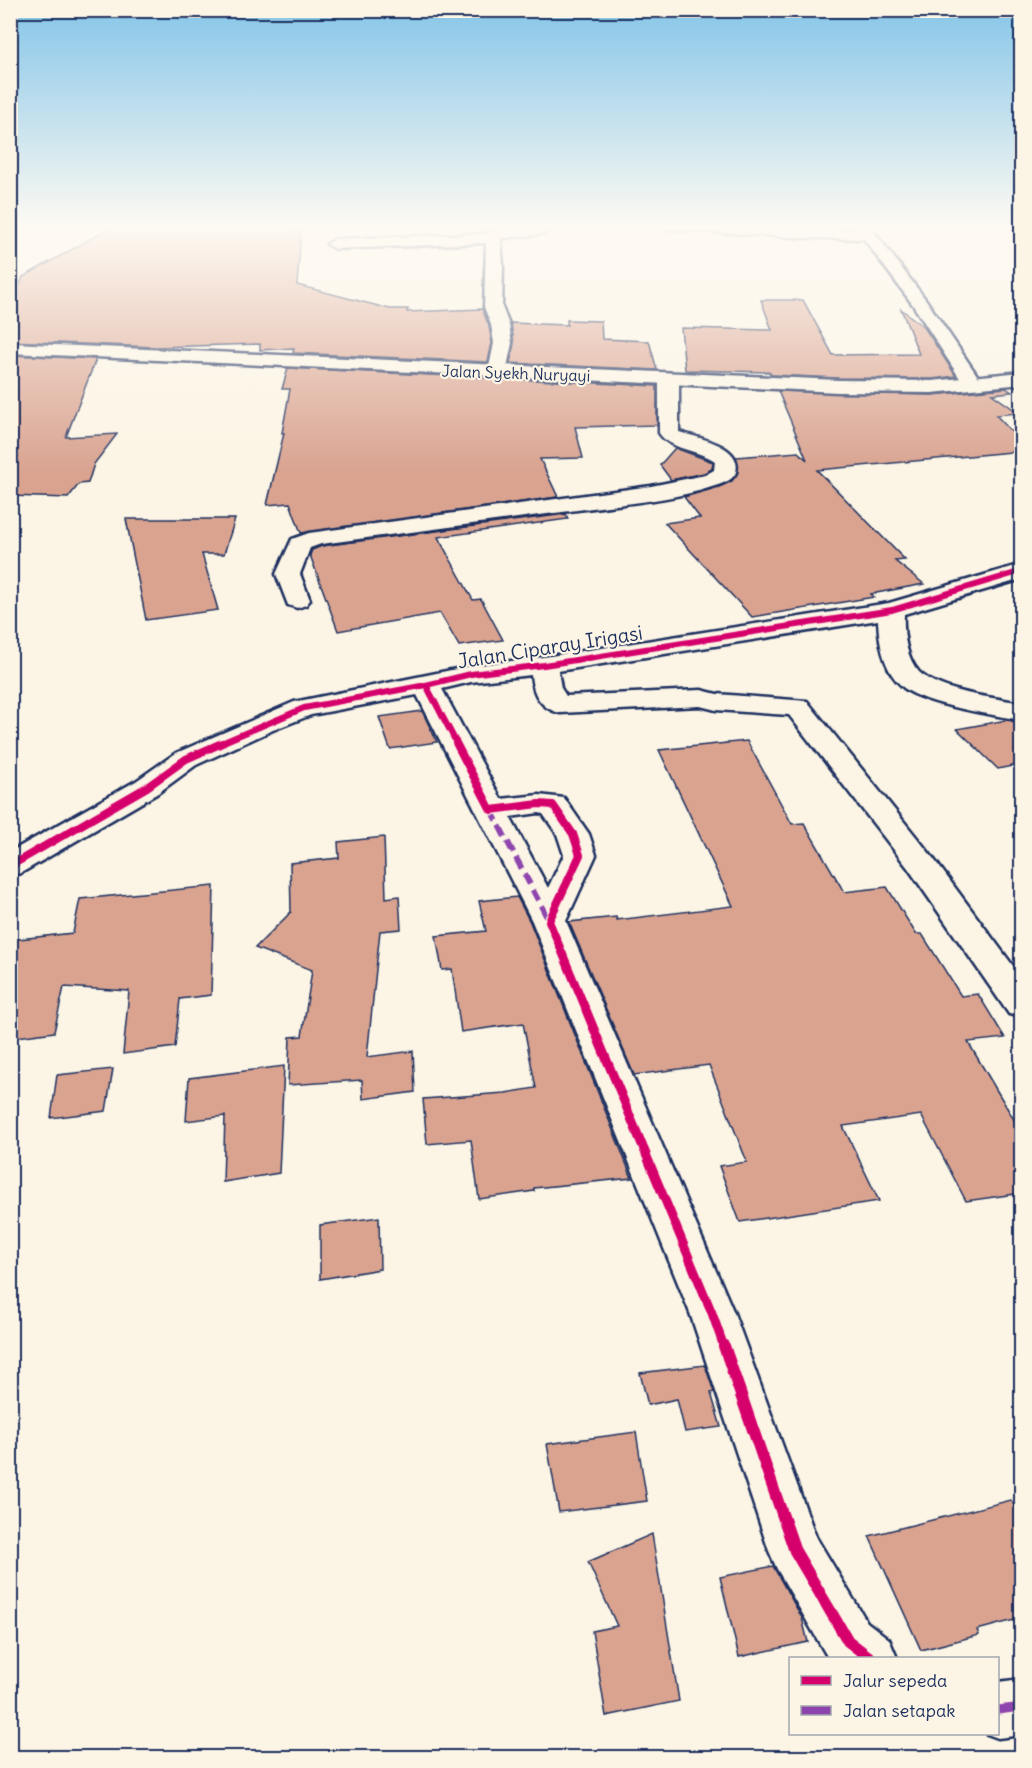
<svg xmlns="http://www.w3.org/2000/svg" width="1032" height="1768" font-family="Delius,sans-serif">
<rect width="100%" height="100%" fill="#fcf5e5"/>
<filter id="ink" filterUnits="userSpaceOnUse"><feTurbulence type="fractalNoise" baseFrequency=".0167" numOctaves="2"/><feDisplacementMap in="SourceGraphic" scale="12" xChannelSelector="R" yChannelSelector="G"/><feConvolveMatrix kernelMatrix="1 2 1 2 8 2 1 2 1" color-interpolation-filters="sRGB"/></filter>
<g filter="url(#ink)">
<!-- building -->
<g fill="#d9a390" stroke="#1b2f5e" stroke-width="1.5">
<polygon points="115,225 290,225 290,232 301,231 297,285 390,309 408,309 407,312 482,309 489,326 492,343 488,362 293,353 294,348 260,350 260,344 156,347 10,341 10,306 23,277"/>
<polygon points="761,300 803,300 833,355 919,354 901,309 924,327 956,376 932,379 838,378 771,375 769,372 685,370 681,328 772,330"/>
<polygon points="567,320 601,321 602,339 649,341 657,370 510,363 514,343 511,323 567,325"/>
<polygon points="10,355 96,359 66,437 117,434 94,464 88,483 79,484 68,498 10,496"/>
<polygon points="288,368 657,386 657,425 575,427 583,458 540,459 558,497 301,533 290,503 267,505 284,433 282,433 290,389 282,389"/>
<polygon points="1006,388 1012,392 992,394 1019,413 996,415 1022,443 1022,451 817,470 905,560 895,561 924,584 871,594 874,597 752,617 665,523 700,518 684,497 719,487 732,481 738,472 736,457 798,452 807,460 778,391 932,395"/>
<polygon points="675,448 713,462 712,469 704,473 671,480 660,465"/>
<polygon points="566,514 568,519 438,537 473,600 481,599 503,640 459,646 440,613 338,631 310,555 312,550 322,546"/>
<polygon points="126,519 235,519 224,554 202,554 218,610 146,620"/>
<polygon points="422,711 437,742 390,749 379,717"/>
<polygon points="1007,720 1012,721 1022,729 1022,764 998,769 957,729"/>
<polygon points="747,741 792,824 804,823 844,892 887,887 916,934 922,934 961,996 978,994 1005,1038 968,1042 1022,1133 1022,1193 966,1201 921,1115 843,1126 879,1201 740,1222 719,1166 747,1162 709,1065 634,1075 569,922 616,917 617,920 733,906 659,750"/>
<polygon points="384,837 386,898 399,896 401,929 380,931 367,1057 413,1051 415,1092 363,1099 362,1080 288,1085 290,1037 302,1036 312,970 255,948 291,912 290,863 339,858 338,842"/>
<polygon points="214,886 211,995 180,999 175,1047 123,1054 129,991 64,987 54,1032 10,1038 10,940 73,933 80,899"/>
<polygon points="517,897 530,922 632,1178 534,1188 534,1191 479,1199 471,1140 427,1144 423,1099 505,1093 536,1088 523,1023 461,1032 452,969 442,970 436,936 486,931 479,901"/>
<polygon points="284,1066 279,1173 223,1182 225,1116 186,1121 189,1078"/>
<polygon points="113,1069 106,1111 51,1118 57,1075"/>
<polygon points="379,1217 380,1269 320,1279 320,1225"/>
<polygon points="705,1365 714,1392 711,1393 721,1427 685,1432 677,1399 648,1405 640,1373"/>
<polygon points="636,1432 647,1501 559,1512 547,1444"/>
<polygon points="1011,1500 1022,1520 1022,1618 977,1630 979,1635 921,1650 869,1536"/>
<polygon points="652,1534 679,1701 606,1716 592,1631 617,1626 588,1562"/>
<polygon points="773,1566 802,1618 808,1642 739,1657 720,1577"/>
</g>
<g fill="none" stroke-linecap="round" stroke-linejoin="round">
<defs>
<g id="minor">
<path d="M538 225H557C544 239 518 234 501 239L503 266 502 307 509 325 512 343 506 372 504 376H490L488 372 494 343 491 325 484 307 486 243 335 249 327 244 335 239 483 234 509 228Z"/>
<polygon points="658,225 728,225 856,230 855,225 869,225 926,300 983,384 980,388 966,388 913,305 864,239 808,238 665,229"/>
<path d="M669 373 676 375 679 379V432C698 438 743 445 736 472 734 479 724 483 718 485 672 501 618 504 570 511 487 522 404 533 321 544L310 548 300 574 310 600 306 605 297 608 288 605 276 574 292 539 309 533 651 486 705 475 714 470 715 461C699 450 670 450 659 433V379L662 375Z"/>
<path d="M1022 564V579L904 614C903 633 906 658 919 672 939 692 994 698 1022 703V720C993 715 926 705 904 688 884 672 879 644 878 620L558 671 561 688 566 696 701 690 717 694 807 701 930 854 1022 978V1017L1009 1014 908 868 789 715 716 710 700 706 560 713C540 708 533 694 531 675L471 682 442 689 501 799 539 795 564 798 589 834 596 855 566 921 734 1313 816 1537 867 1622 889 1639 897 1658H828L777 1569 769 1551 690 1313 532 921 417 695 311 715 273 730 196 765 158 793 21 873 10 876V852L136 781 176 753 294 702 471 666 544 657 889 603ZM539 813 543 814 557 834 564 855 548 888 510 817Z"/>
<polygon points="1022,1679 1022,1735 998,1738 987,1734 998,1734 998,1682"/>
</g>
<polygon id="secondary" points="10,343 838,380 932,381 1022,372 1022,384 932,393 838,392 10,353"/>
</defs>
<!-- minor casing -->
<use href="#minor" stroke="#1b2f5e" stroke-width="5"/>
<!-- secondary casing -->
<use href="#secondary" stroke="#1b2f5e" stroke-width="5"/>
<!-- minor -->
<use href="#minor" fill="#fcf5e5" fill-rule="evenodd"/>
<!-- secondary -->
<use href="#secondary" fill="#fcf5e5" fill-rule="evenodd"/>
<!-- quiet-far1 -->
<polyline stroke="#8e44ad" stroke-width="6" stroke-dasharray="12 6" stroke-linecap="butt" points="491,810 549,921"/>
<!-- quiet -->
<polyline stroke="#8e44ad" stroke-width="9" stroke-dasharray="19 9" stroke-linecap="butt" points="998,1710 1022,1707"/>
<defs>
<g id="cycleway-far3">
<polyline points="426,685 457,744"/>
<polyline points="219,744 304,708 426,685 471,674 544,665 892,610 1022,571"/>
</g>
<g id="cycleway-far2">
<polyline points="456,743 491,810 539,804 553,805 573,834 580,855 549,921 587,1012"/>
<polyline points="10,866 147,787 186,759 222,743"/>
</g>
<polyline id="cycleway-far1" points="586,1010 712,1313 724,1347"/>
<polyline id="cycleway" points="724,1346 795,1551 848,1641 870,1658"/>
</defs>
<!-- cycleway-far3 casing -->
<use href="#cycleway-far3" stroke="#fcf5e5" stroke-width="9"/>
<!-- cycleway-far2 casing -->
<use href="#cycleway-far2" stroke="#fcf5e5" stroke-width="11"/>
<!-- cycleway-far1 casing -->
<use href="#cycleway-far1" stroke="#fcf5e5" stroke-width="13"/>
<!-- cycleway casing -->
<use href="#cycleway" stroke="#fcf5e5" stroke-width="16"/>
<!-- cycleway-far3 -->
<use href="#cycleway-far3" stroke="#d6006c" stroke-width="6"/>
<!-- cycleway-far2 -->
<use href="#cycleway-far2" stroke="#d6006c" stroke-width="8"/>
<!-- cycleway-far1 -->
<use href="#cycleway-far1" stroke="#d6006c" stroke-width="9"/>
<!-- cycleway -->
<use href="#cycleway" stroke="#d6006c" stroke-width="12"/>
</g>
</g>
<!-- sky -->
<linearGradient id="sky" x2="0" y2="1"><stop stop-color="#84c5e8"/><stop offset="0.48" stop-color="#fefaf3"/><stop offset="1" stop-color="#fefaf3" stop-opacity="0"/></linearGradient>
<rect width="1032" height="472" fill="url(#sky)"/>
<g text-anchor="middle" stroke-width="4.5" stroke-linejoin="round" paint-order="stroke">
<!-- far-street labels -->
<g font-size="16" fill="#1b2f5e" stroke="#fcf5e5">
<text transform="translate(516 373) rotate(2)" y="6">Jalan Syekh Nuryayi</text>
</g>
<!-- street labels -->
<g font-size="20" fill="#1b2f5e" stroke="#fcf5e5">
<text transform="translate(550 647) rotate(-9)" y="7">Jalan Ciparay Irigasi</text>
</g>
</g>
<!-- margin -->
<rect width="1032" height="1768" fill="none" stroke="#fcf5e5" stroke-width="36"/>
<rect x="18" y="18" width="996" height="1732" fill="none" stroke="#1b2f5e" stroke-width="2" filter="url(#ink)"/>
<!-- legend -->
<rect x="789" y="1657" width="210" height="78" fill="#fcf5e5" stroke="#a2a6af" stroke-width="1.5"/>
<rect x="801" y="1676" width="30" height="9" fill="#d6006c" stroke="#a2a6af" stroke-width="1.5"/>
<text x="843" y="1687" font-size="18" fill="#1b2f5e">Jalur sepeda</text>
<rect x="801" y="1706" width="30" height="9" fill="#8e44ad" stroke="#a2a6af" stroke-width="1.5"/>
<text x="843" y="1717" font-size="18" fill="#1b2f5e">Jalan setapak</text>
</svg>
